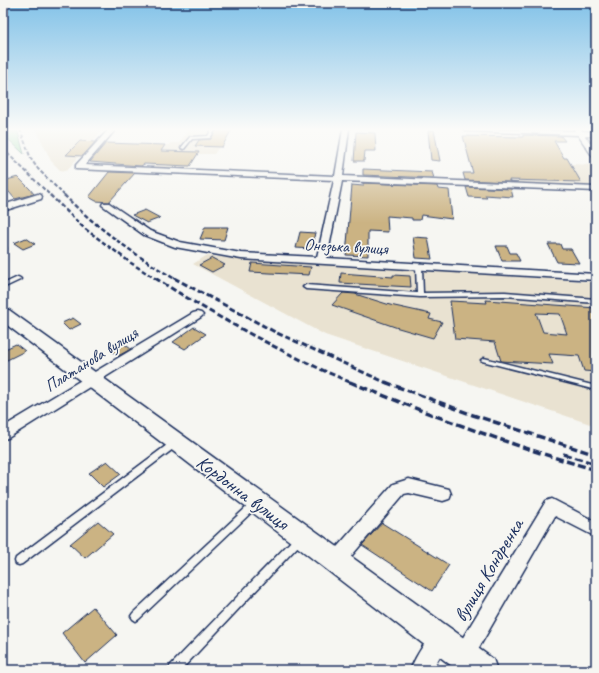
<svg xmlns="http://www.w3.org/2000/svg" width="599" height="673" font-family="Caveat,sans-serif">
<rect width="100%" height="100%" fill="#f6f6f2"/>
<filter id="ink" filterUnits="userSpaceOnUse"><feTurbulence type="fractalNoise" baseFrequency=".025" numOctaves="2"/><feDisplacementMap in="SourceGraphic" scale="8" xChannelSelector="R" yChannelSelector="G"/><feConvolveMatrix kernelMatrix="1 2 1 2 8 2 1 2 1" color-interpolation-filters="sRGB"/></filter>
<g filter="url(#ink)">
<!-- built -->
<g fill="#e9e2d1">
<polygon points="36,129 104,129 66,171 60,170 51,161"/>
<polygon points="189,129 232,129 214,154 198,154 188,171 150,166 165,145 169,145 171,143 179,143"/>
<polygon points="476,130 514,131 525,156 544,163 596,165 596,189 505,185 492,162 469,161 465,144 479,144"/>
<polygon points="206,256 596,282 596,426 325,335 193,264"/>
</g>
<!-- green -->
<polygon fill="#95dba8" stroke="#588583" points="3,129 17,129 24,154 3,134"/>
<!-- building -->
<g fill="#cbb383" stroke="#1b2f5e" fill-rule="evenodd">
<polygon points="217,129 232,129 222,147 195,146 199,140 211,139"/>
<polygon points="434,130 440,161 431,160 428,131"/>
<polygon points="356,132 375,133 376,151 365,151 364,161 354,161"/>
<polygon points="523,135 561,136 565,141 554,141 564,158 567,158 581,182 509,180 510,182 465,180 463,173 473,173 463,136 523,137"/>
<polygon points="80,141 95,142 83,156 66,155"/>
<polygon points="106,143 165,145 161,151 199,152 190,166 144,164 141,166 90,162"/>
<polygon points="363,169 432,172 434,178 363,175"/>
<polygon points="109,172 135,173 109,202 96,201 89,197"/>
<polygon points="18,177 30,189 34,194 15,199 3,185 3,181"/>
<polygon points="363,183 437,186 438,189 449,190 452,219 421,215 420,220 412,220 412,218 387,216 388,232 368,231 368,256 346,255 352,185 363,186"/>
<polygon points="466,187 511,189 513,197 485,195 487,198 469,197"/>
<polygon points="145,210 160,218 147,223 132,215"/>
<polygon points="205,227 228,227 224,240 200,239"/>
<polygon points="300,232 315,233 311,249 296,248"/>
<polygon points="413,237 428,238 432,259 416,258"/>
<polygon points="26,238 35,244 23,249 14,243"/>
<polygon points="548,244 560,244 562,249 571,249 579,263 557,262"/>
<polygon points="496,246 507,246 510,253 516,253 520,261 502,261"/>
<polygon points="212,258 225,265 212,272 199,265"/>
<polygon points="252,263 311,267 309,275 250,272"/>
<polygon points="341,273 393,277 393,275 410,276 411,287 340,283"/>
<polygon points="343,293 355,294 390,305 431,314 429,319 442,322 433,338 395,327 332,305"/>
<path d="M486 300 596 308V372L584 371 579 356 549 354 553 364 501 361 495 342 455 339 450 301 487 303ZM536 313 560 314 567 334 543 332Z"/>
<polygon points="73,318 81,324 69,330 62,323"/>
<polygon points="194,327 206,334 185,349 173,342"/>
<polygon points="123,343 131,349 118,356 110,350"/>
<polygon points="16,344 25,351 3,362 3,350"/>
<polygon points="107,461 121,474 103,487 89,473"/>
<polygon points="98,521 113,534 85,558 70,544"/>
<polygon points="382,523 449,565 432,591 362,545"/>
<polygon points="93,607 117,635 85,663 62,633"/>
</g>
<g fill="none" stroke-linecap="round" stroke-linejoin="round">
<defs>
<g id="lane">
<polygon points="212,129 216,129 210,138 192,139 184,149 181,148 190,137 208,136"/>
<polygon points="3,248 6,248 6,249 3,250"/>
<polygon points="419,265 422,267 423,293 505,292 596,299 596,303 505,296 420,297 306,289 303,287 306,285 417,293 416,267"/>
<polygon points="18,277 20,278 21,279 20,280 3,288 3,284"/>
<polygon points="484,358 596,386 596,390 482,361 481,360"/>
<polygon points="174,441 177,442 178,444 177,446 22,564 19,565 16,564 15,561 16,558 171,442"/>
<polygon points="254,502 257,503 258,505 257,507 139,619 136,621 133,619 131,616 133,613 251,503"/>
<polygon points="299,535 302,536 303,539 302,542 181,670 169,670 170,666 296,536"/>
</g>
<g id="street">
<polygon points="109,129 116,129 85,165 335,176 343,129 349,129 343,176 596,187 596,191 342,181 327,258 596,274 596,280 241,259 175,247 144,235 102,205 103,203 109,203 150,231 180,242 241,253 317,257 334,180 76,169 76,165"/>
<polygon points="464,129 575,131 574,129 581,129 582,131 596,132 596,136 585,136 596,150 596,157 593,157 578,135 467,131"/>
<polygon points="38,194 41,195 42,197 41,199 3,211 3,205"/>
<polygon points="197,312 201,313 203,315 201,317 8,438 3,439 3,427 193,313"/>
<polygon points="409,479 449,489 451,494 449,499 443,501 409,493 404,494 342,567 336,569 330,567 327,561 330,555 393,484"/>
<polygon points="552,499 596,522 596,537 555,516 470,663 463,666 456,663 453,656 456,649 546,501"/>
<path d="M440 629 447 632 450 639 432 670H410C415 658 428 634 440 629Z"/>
</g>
<polygon id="secondary" points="3,309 9,310 493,659 497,670 457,670 169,448 3,322"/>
</defs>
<!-- lane casing -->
<use href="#lane" stroke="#1b2f5e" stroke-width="3"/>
<!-- street casing -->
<use href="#street" stroke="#1b2f5e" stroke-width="3"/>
<!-- secondary casing -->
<use href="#secondary" stroke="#1b2f5e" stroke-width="3"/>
<!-- lane -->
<use href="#lane" fill="#f6f6f2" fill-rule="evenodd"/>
<!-- street -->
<use href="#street" fill="#f6f6f2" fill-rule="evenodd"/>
<!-- secondary -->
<use href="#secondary" fill="#f6f6f2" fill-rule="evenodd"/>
<!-- rail-far3 -->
<g stroke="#1b2f5e" stroke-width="2" stroke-dasharray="4 2" stroke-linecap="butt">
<polyline points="20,129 31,159 38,169 65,196"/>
<polyline points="3,149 51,196"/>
</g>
<!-- rail-far2 -->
<g stroke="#1b2f5e" stroke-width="2.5" stroke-dasharray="4.5 2.5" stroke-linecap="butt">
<polyline points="50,195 84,228 131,263 156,279"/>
<path d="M64 195C97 228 135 255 175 279"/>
</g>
<!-- rail-far1 -->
<g stroke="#1b2f5e" stroke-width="3" stroke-dasharray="6 3" stroke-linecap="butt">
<path d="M155 278C218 318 284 354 352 383"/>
<polyline points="174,278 275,332 387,383"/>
</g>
<!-- rail -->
<g stroke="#1b2f5e" stroke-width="3.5" stroke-dasharray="8 3.5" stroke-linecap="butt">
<path d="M350 382C430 415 513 446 596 470"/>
<polyline points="385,382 473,415 596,455"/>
<polyline points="563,454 596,464"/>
</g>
</g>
</g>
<!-- sky -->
<linearGradient id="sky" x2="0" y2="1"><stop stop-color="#82c2e8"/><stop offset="0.58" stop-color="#fbfbf9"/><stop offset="1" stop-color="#fbfbf9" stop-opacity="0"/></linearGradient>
<rect width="599" height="223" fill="url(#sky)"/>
<g text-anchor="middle" stroke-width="3.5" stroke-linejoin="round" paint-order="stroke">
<!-- street labels -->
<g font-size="17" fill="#1b2f5e" stroke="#f6f6f2">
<text transform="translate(346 246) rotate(3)" y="6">Онезька вулиця</text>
<text transform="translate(91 359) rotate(-32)" y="6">Платанова вулиця</text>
</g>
<!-- near-street labels -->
<g font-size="20" fill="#1b2f5e" stroke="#f6f6f2">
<text transform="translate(243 492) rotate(37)" y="7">Кордонна вулиця</text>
<text transform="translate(488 570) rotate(-59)" y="7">вулиця Кондренка</text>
</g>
</g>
<!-- margin -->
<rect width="599" height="673" fill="none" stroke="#f6f6f2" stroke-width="16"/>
<rect x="8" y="8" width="583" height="657" fill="none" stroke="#1b2f5e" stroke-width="1.5" filter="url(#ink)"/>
</svg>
